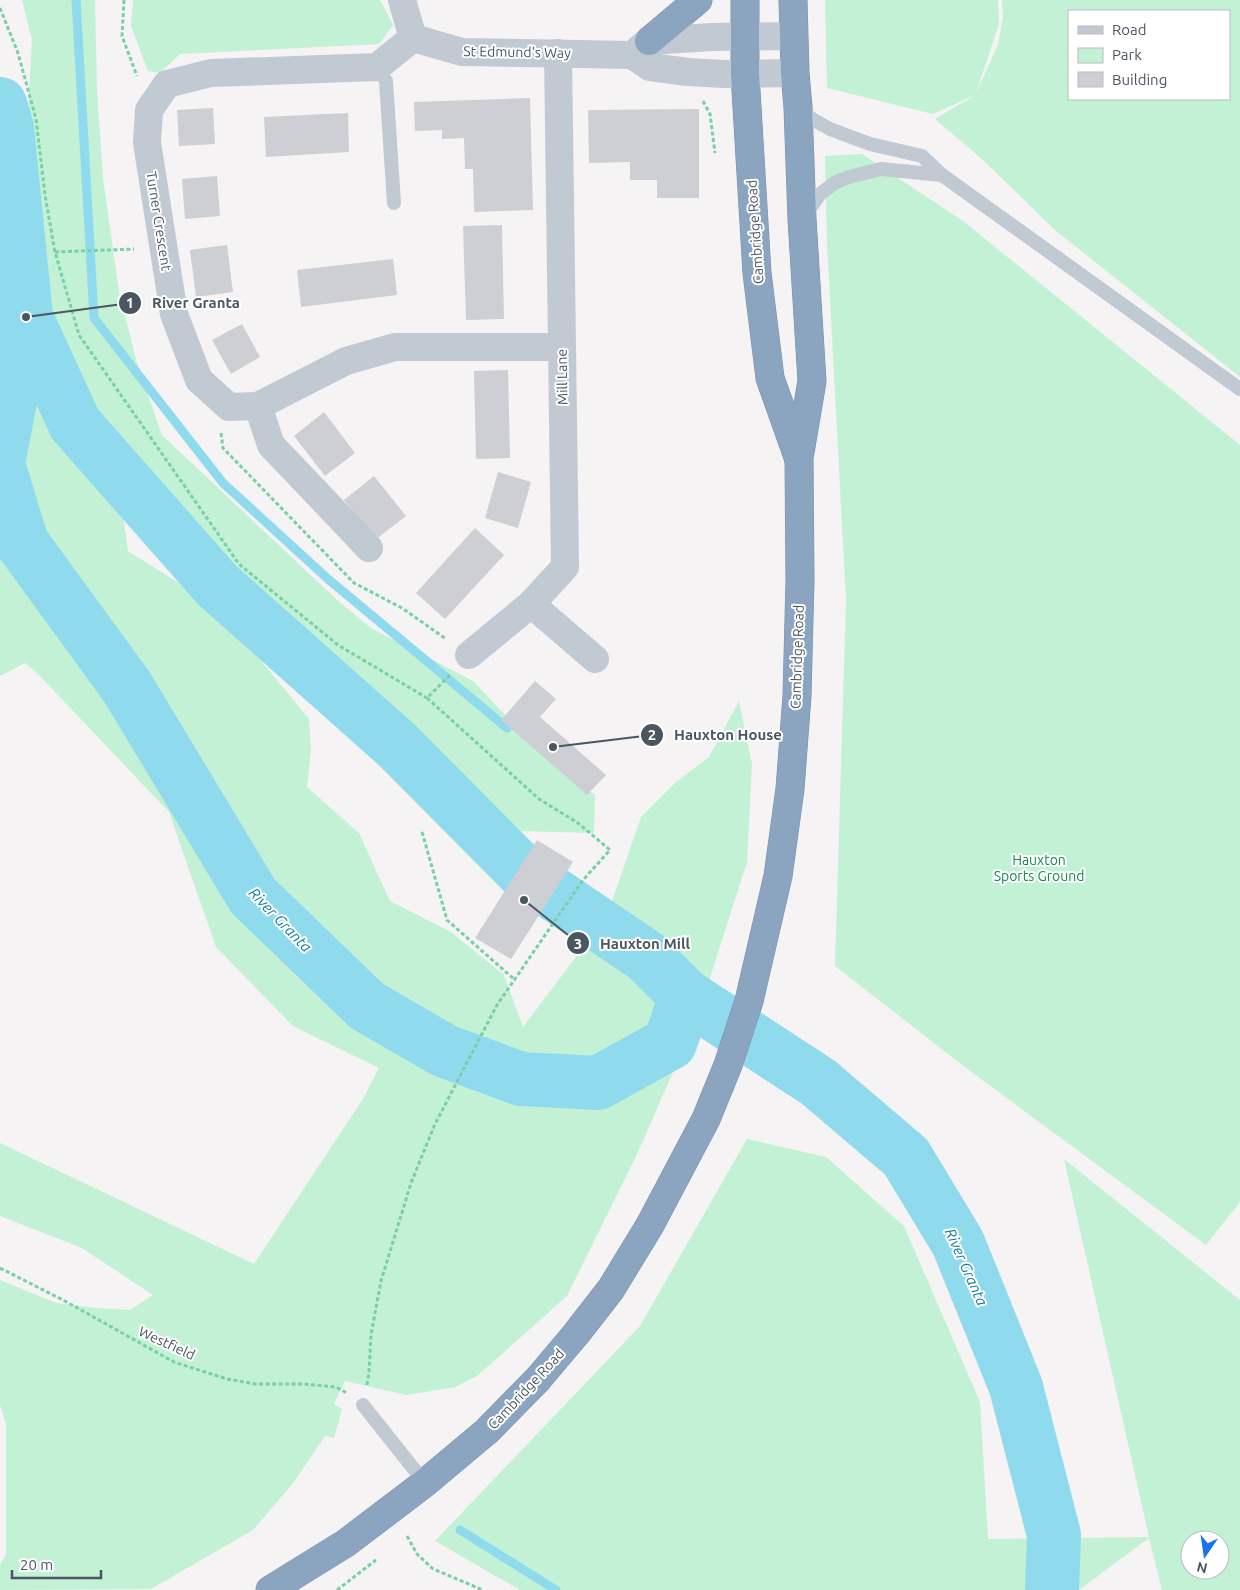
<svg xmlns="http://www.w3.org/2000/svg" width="1240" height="1590" font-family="Ubuntu,sans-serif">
<rect width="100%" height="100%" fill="#f5f3f3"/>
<!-- green -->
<g fill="#c3f1d5" fill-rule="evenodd">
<polygon points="22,0 95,0 97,90 103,178 119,292 137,363 162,435 337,600 371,628 473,681 545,757 595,795 594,833 517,831 468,848 425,768 354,740 258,600 222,567 169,509 120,493 128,551 190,590 245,641 309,719 311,750 307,787 359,833 390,901 451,932 504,975 523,1027 607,916 641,817 676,782 709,757 739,701 752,764 747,862 700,1009 640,1148 567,1296 477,1376 455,1387 406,1395 345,1381 334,1404 342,1409 334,1438 325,1436 294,1482 253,1530 151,1589 0,1590 0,1565 6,1554 6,1424 0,1405 0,1280 56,1303 97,1308 130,1310 153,1295 82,1248 0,1216 0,1143 254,1264 363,1099 379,1068 293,1026 216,947 169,812 38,674 25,663 0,676 0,106 27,124 32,40"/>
<polygon points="133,0 380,0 393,25 379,44 180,54 160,73 148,71 131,26"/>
<path d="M825 0H998L999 24 976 93 998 45 1003 17 1002 0H1240V377L1056 231 983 160 935 119 975 95 933 114 827 88ZM1069 11H1229V99H1069Z"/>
<polygon points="862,154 963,221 1240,445 1240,1202 1206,1245 966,1068 835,966 846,600 827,243 825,156"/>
<path d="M747 1139 826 1157 904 1226 980 1402 988 1539 1149 1537 1064 1159 1240 1300V1590H1162L1149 1538 1079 1590H520L435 1541 640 1326ZM1190 1540H1220V1570H1190Z"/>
</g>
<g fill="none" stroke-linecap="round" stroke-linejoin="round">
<!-- stream -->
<g stroke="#90daee" stroke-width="9">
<polyline points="76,0 94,318 223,483 328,579 507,728"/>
<polyline points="460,1530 556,1590"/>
</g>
<!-- river -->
<g stroke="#90daee" stroke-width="54">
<polyline points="0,104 7,128 26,317 75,424 217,585 398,746 526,875 647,957 686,996 818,1082 906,1157 958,1243 1016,1387 1054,1535 1052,1590"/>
<polyline points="0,453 26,317"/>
<polyline points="0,471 22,543 127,687 253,896 367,1006 445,1051 521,1079 598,1083 670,1043 686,996"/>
</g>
</g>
<!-- building -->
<g fill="#cdcfd5">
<polygon points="530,98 533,210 474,212 473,169 465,169 464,138 442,139 442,130 415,131 414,102"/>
<polygon points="213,108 215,144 179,146 177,110"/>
<polygon points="699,109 699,198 657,198 657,180 630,180 630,162 589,163 588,110"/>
<polygon points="348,113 349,152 266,157 264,117"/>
<polygon points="217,176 220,216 185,219 182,179"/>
<polygon points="502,225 504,319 466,320 463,226"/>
<polygon points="227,245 233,292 196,297 190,250"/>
<polygon points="393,259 397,295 301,307 297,270"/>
<polygon points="242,324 260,357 231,374 212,340"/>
<polygon points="508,370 510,458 476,459 474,371"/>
<polygon points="324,412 355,453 325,476 294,436"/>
<polygon points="498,472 531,482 518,528 485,518"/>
<polygon points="374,476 406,516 375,540 344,500"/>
<polygon points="475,528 504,555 445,619 416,593"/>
<polygon points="535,681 556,699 540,717 606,775 587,795 501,720"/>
<polygon points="537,840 573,862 511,959 475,938"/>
</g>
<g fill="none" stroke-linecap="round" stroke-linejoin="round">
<defs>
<g id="highway">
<polyline points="745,0 745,74 757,273 770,378 798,457"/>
<polyline points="649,41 698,0"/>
<polyline points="270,1590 346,1543 425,1483 487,1431 538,1379 576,1334 611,1289 650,1225 706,1119 728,1065 749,1001 778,876 790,789 797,696 800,580 799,458 812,381 802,219 798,107 795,73 793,0"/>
</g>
</defs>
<!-- highway casing -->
<use href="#highway" stroke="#7690ad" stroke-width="29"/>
<!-- path -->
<g stroke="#7ad0a6" stroke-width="3" stroke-dasharray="4 2.5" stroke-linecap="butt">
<polyline points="124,0 122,36 137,76"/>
<polyline points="0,8 18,53 36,119 45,195 55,252 79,335 239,564 338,645 427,698"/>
<polyline points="703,101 710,114 715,153"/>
<polyline points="55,252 134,249"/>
<polyline points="221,433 223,448 354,583 402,608 446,639"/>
<polyline points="422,832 447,920 515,980"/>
<polyline points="0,1268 65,1301 174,1362 227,1379 256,1384 304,1384 336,1387 347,1393"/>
<polyline points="367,1385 369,1372 371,1335 381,1281 411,1183 435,1124 497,1005 583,880 610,850 578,823 539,799 427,698 450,675"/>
<polyline points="407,1536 417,1554 433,1569 483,1590"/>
<polyline points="337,1590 376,1560"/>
</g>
<!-- lane -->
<g stroke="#c1cad2" stroke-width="14">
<polyline points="377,67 386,81 394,203"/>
<polyline points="798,107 812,119 830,129 870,144 922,156 942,175 1240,389"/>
<polyline points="805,215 820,194 836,182 849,177 881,169 942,175"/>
<polyline points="363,1405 425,1483"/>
</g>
<!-- street -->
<g stroke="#c1cad2" stroke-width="28">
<polyline points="402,0 413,38 462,52 632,55"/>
<polyline points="413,38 377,67 211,73 167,84 149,110 147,143 174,314 199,380 229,407 258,406 346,361 395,347 562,347"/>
<polyline points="639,49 649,41 712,37 794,36"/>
<polyline points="558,53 565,567 531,604 595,659"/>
<polyline points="632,55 650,67 688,72 724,74 795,73"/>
<polyline points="258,406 271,445 369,548"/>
<polyline points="469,655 531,604"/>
</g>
<!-- highway -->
<use href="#highway" stroke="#8ba5c1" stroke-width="28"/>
</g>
<g text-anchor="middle" stroke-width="4" stroke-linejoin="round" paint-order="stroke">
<!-- street labels -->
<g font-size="14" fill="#4a5661" stroke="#fff">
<text transform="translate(517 52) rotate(1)" y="5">St Edmund's Way</text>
<text transform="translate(159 221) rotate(81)" y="5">Turner Crescent</text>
<text transform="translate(755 232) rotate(-94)" y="5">Cambridge Road</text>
<text transform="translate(562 377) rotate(-91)" y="5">Mill Lane</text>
<text transform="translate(797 657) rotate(-88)" y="5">Cambridge Road</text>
<text transform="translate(167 1343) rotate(25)" y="5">Westfield</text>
<text transform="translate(526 1389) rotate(-47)" y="5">Cambridge Road</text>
</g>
<!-- park labels -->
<g font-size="14" fill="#17864f" stroke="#fff">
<text x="1039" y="865">Hauxton<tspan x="1039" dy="16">Sports Ground</tspan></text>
</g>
<!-- water labels -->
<g font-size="15" font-style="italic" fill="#0c7c9b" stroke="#fff">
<text transform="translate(280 920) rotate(46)" y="5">River Granta</text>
<text transform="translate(966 1267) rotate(66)" y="5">River Granta</text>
</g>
</g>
<!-- callouts -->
<path fill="none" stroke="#4a5661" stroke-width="2" d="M26 317L130 303M553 747L652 735M524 900L578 943"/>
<g fill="#4a5661" stroke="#fff" stroke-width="2">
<circle cx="26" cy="317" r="5"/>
<circle cx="553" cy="747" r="5"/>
<circle cx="524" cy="900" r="5"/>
<circle cx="130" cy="303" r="12"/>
<circle cx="652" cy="735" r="12"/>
<circle cx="578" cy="943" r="12"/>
</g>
<g font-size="15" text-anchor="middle" font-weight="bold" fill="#fff">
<text x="130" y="308">1</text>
<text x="652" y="740">2</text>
<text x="578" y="949">3</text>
</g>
<g font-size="15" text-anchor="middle" font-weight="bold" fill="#4a5661" stroke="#fff" stroke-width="4" stroke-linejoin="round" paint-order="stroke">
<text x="196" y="308">River Granta</text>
<text x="728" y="740">Hauxton House</text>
<text x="645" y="949">Hauxton Mill</text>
</g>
<!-- legend -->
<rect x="1068" y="10" width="162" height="90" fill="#ffffff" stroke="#b7bbc0"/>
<rect x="1078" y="26" width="25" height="8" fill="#c1cad2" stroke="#b7bbc0"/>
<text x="1112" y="35" font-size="15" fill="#4a5661">Road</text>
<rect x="1078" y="48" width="25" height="15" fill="#c3f1d5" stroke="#b7bbc0"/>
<text x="1112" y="60" font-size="15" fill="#4a5661">Park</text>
<rect x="1078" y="72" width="25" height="15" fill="#cdcfd5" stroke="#b7bbc0"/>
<text x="1112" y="85" font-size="15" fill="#4a5661">Building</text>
<!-- north arrow -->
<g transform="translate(1205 1555) rotate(193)"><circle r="24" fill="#ffffff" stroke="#b7bbc0"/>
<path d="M0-4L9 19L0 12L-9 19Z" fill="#1a73e8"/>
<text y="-8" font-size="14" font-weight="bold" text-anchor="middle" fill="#4a5661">N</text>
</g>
<!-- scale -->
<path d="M12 1570v8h89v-8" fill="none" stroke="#4a5661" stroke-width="2.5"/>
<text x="20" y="1570" font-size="15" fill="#4a5661" stroke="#ffffff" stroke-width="4" paint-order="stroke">20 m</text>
</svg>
